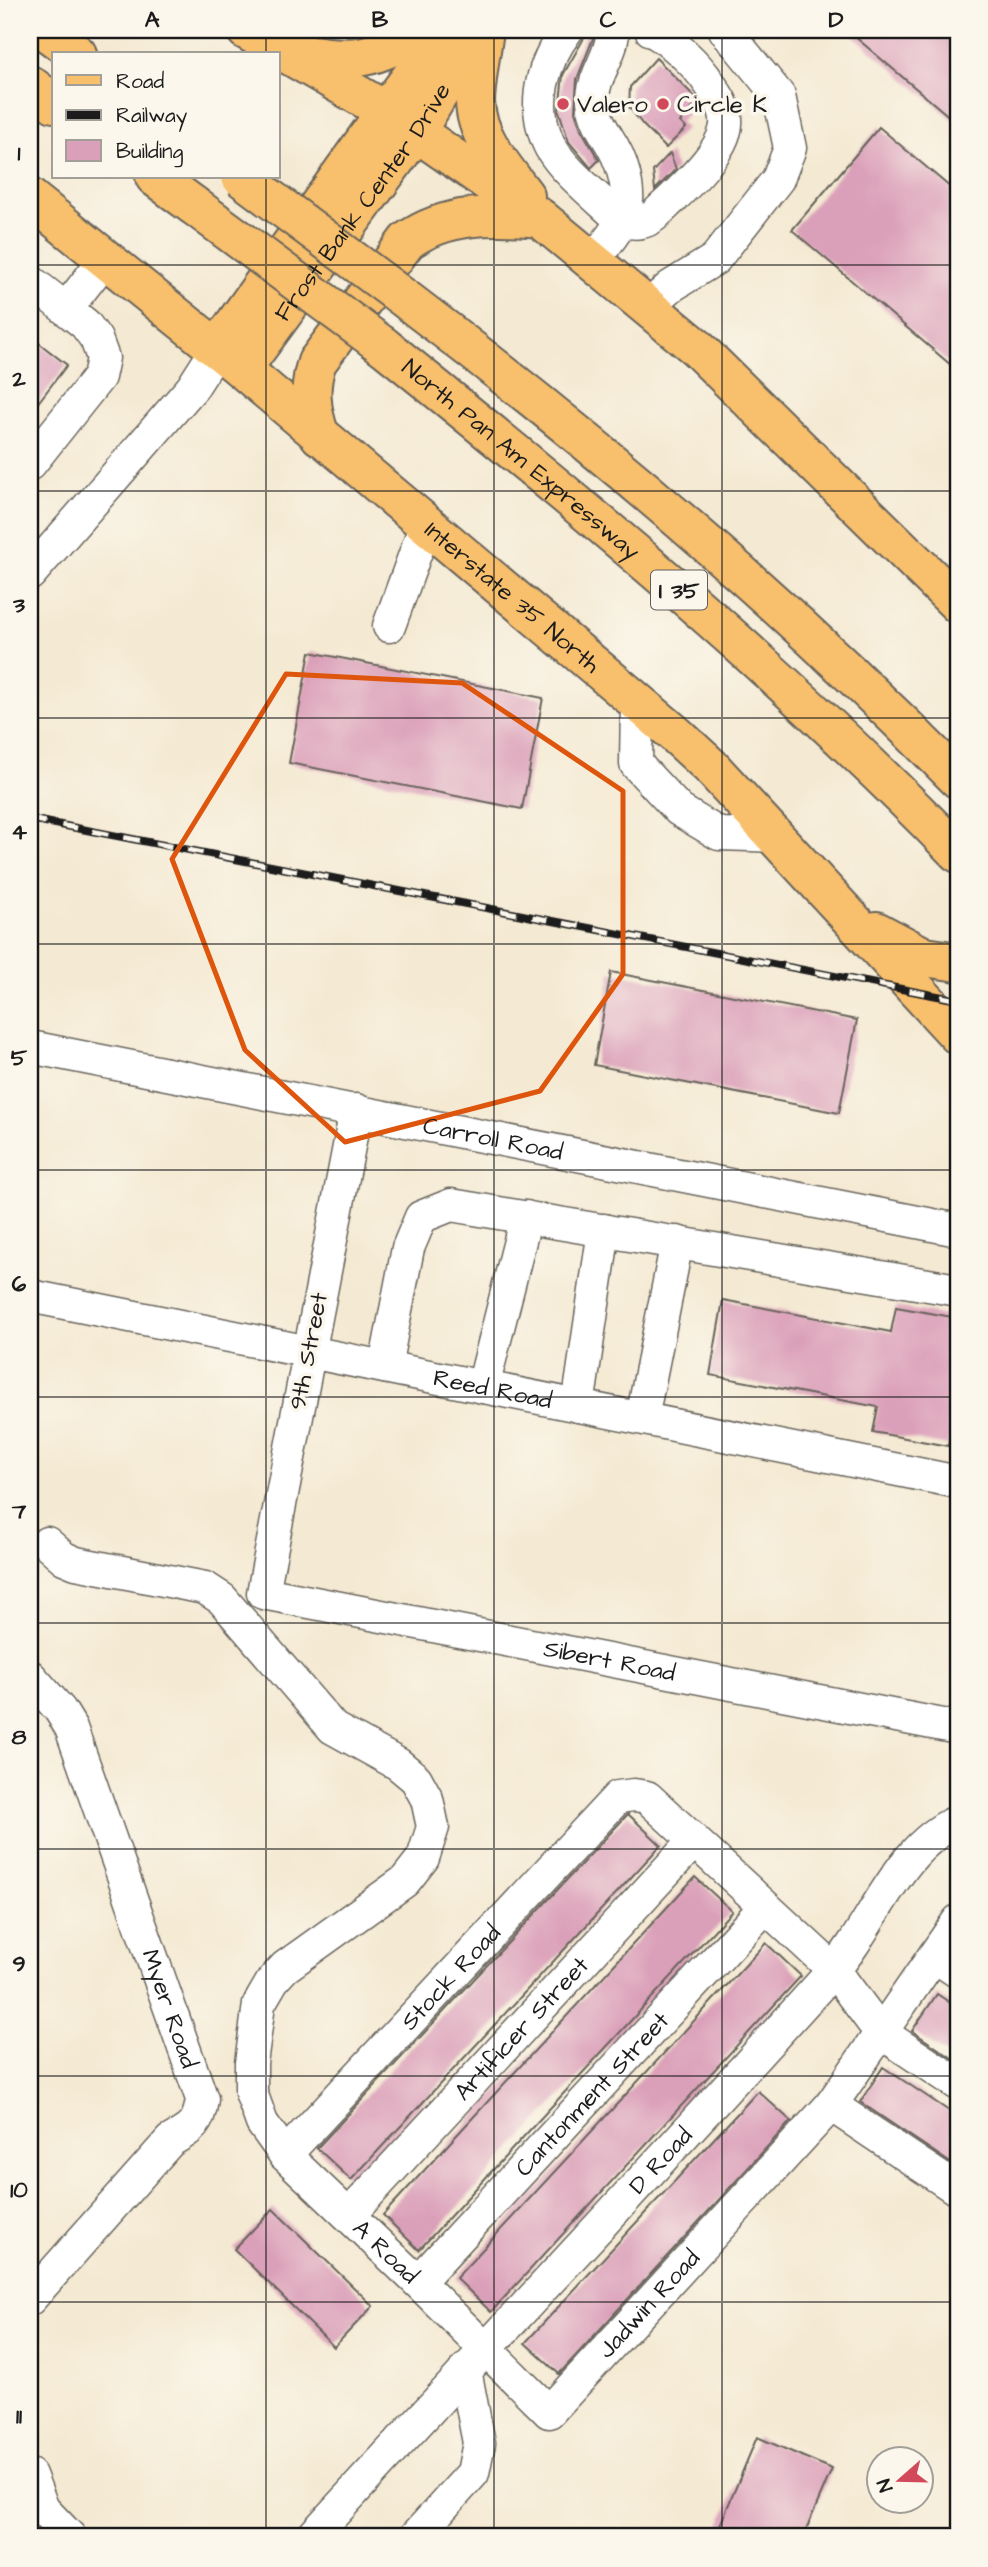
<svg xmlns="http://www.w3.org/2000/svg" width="988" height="2567" font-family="'Architects Daughter',sans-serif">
<rect width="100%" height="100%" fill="#fbf7ec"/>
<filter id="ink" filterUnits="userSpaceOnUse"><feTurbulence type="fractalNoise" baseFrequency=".0143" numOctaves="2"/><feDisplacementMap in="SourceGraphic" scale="14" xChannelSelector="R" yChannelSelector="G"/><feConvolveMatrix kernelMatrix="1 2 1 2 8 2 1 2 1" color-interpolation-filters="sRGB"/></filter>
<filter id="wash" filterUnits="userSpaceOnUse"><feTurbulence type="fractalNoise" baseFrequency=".00686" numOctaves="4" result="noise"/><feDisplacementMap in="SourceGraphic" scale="28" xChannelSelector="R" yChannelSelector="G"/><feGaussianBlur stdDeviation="1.57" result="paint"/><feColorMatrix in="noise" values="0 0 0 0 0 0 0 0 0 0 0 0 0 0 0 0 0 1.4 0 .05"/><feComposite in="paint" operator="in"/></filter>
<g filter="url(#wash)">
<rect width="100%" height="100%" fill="#f4e9d2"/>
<g id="blocks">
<!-- building -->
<g fill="#dba0b9">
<polygon points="585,30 594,36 577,79 575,111 581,129 599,160 591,168 569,142 559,111 563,75 583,40"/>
<polygon points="847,30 958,30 958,124"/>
<polygon points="656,58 699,101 680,122 686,128 666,148 643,125 629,107 630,87"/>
<polygon points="879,127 958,194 958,371 792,230"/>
<polygon points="670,153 676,169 655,190 653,171"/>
<polygon points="30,336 67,365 30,413"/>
<polygon points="310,652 543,698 522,809 289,763"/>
<polygon points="611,972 857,1020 839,1113 594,1065"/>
<polygon points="723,1300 891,1332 896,1307 958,1318 958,1390 948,1446 873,1432 878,1407 710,1375"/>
<polygon points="628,1814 661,1845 351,2180 317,2148"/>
<polygon points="695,1877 732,1911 419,2250 383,2215"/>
<polygon points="766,1943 801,1976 491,2312 456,2278"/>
<polygon points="937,1994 958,2008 958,2062 912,2031"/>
<polygon points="883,2067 958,2117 958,2168 860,2102"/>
<polygon points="758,2091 791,2121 559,2374 525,2343"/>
<polygon points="273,2209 373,2306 334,2347 234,2249"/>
<polygon points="757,2437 832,2469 803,2537 715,2537"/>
</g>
</g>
</g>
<g filter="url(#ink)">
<use href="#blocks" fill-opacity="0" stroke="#68645c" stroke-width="2"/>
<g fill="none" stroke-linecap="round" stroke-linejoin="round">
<defs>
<g id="minor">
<path d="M567 30C543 62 531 103 548 142 558 167 602 201 622 221 636 224 644 224 655 215 676 194 730 150 726 118 725 106 716 94 710 84 696 63 673 42 651 30"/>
<path d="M593 261C602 249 613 236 621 222 634 200 624 166 612 145 604 132 594 117 593 101 592 76 613 55 613 30"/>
<polyline points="30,281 66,309 105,259"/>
<polyline points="648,307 670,287 715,259 778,179 790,148 779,96 725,30"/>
<polyline points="30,464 99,377 103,358 96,339 85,324 66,309"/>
<polyline points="30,574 192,388 217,349"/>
<polyline points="389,626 426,524"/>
<polyline points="637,702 636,764 679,810 719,834 776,836"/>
<path id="s1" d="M30 1047 958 1230"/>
<path id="s2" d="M356 1110 263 1593 958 1728"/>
<path id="s3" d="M30 1296 958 1482"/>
<polyline points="385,1367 408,1248 421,1217 451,1205 958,1290"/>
<polyline points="483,1387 526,1217"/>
<polyline points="578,1406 604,1230"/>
<polyline points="642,1418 677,1242"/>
<path id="s4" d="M47 1543 64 1558 76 1563 205 1588 222 1599 333 1728 398 1764 416 1779 427 1799 433 1827 423 1858 405 1881 285 1967 273 1980 259 2004 251 2063V2092L262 2123 285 2155 418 2282 549 2412 831 2105 958 1921"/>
<path id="s5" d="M30 1676 60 1710 71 1728 202 2099C199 2125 191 2129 170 2141L30 2299"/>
<polyline points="934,1956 958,1972"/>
<polyline points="831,2105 958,2190"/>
<path id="s6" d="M285 2155 618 1797 634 1795 647 1797 834 1970 880 2032 958 2084"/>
<path id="s7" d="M349 2215 694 1841"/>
<path id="s8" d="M418 2282 765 1907"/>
<polyline points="30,2475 43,2509 70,2537"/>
<path id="s9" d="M312 2537C485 2349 660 2163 831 1973 874 1926 896 1848 958 1821"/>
<polyline points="415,2537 473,2473 479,2443 465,2370"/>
</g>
<g id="major">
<polyline points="246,30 386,111 540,218 696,347 958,604"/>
<path d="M484 30C481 53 476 77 475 101 475 136 505 169 525 196"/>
<path d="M299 53C356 62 372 60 422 30"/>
<path id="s10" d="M30 198 242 369 673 732 710 766 958 1035"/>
<polyline points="217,349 386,111 446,30"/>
<path id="s11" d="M242 369 416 132 477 30"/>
<path d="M320 436C311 410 308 388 317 362L407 241C446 213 493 214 540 218"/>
<polyline points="876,931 925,957 958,962"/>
</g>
<g id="highway">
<polyline points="44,30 77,54"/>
<polyline points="30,85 54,103"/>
<polyline points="155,177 193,205"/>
<path d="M408 301C602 448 787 606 958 779"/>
<path id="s12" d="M382 345C583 506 779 669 958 853"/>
</g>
</defs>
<!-- minor casing -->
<use href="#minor" stroke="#68645c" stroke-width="35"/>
<!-- major casing -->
<use href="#major" stroke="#68645c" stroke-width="42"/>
<!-- highway casing -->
<use href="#highway" stroke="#68645c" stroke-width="42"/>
<!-- minor -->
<use href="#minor" stroke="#fff" stroke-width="32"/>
<!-- major -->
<use href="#major" stroke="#f8bf6c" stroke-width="38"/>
<!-- highway -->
<use href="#highway" stroke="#f8bf6c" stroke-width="38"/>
<defs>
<polyline id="rail" points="30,819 958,1000"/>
</defs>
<!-- rail casing -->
<use href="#rail" stroke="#1c1c1c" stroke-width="8"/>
<!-- rail -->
<use href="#rail" stroke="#fbf7ec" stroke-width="5" stroke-dasharray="16" stroke-linecap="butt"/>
<defs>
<g id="highway-bridge">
<polyline points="241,177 408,301"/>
<polyline points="193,205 382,345"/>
</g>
</defs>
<!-- highway-bridge casing -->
<use href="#highway-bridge" stroke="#68645c" stroke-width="42" stroke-linecap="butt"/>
<!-- highway-bridge -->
<use href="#highway-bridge" stroke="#f8bf6c" stroke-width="38"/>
</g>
</g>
<!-- marked area -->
<path fill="none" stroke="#de560d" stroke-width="5" stroke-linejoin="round" d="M286 674 462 683 623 791V974L540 1091 345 1142 245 1050 172 859Z"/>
<!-- grid -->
<path fill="none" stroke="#1c1c1c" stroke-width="2" stroke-opacity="0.55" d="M266 30V54M494 30V2537M722 30V2537M266 177V2537M30 265H958M30 491H958M30 718H958M30 944H958M30 1170H958M30 1397H958M30 1623H958M30 1849H958M30 2076H958M30 2302H958"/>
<!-- markers -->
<g fill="#d1495b" stroke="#fbf7ec" stroke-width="2.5">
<circle cx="563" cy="104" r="7"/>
<circle cx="663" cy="104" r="7"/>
</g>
<g text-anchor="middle" stroke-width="7" stroke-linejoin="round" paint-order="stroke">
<!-- shield labels -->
<rect fill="#fbf7ec" stroke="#5f5e5a" stroke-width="2" x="651" y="570.5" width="56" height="39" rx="5"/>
<g font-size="23" font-weight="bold" fill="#1c1c1c">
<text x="679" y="598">I 35</text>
</g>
<!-- poi labels -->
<g font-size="24" fill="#1c1c1c" stroke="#fbf7ec" text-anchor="start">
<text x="577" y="112">Valero</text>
<text x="677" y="112">Circle K</text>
</g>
<!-- street labels -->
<g font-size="24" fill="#1c1c1c" stroke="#fbf7ec">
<text dy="8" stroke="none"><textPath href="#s11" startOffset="206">Frost Bank Center Drive</textPath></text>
<text dy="8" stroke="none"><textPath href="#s12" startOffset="180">North Pan Am Expressway</textPath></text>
<text dy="8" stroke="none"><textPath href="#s10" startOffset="626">Interstate 35 North</textPath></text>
<text dy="8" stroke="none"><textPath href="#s1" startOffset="472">Carroll Road</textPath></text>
<text transform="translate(308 1351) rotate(-79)" y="8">9th Street</text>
<text dy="8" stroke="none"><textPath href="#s3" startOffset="472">Reed Road</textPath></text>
<text dy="8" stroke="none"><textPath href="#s2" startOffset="845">Sibert Road</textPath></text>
<text dy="8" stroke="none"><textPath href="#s6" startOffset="243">Stock Road</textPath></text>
<text dy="8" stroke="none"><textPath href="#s5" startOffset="364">Myer Road</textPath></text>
<text dy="8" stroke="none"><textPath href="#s7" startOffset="254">Artificer Street</textPath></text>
<text dy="8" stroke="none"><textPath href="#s8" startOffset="256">Cantonment Street</textPath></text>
<text dy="8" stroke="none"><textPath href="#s9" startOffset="513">D Road</textPath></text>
<text dy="8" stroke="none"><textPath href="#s4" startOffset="1062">A Road</textPath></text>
<text dy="8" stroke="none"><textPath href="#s4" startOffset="1438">Jadwin Road</textPath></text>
</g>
</g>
<!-- margin -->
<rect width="988" height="2567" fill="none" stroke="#fbf7ec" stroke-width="77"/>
<!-- legend -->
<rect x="52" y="52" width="228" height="126" fill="#fbf7ec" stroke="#a29f99" stroke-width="2"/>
<rect x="66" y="75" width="35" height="10" fill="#f8bf6c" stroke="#a29f99" stroke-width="2"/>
<text x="116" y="88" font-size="21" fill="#1c1c1c">Road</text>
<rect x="66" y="110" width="35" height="10" fill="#1c1c1c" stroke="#a29f99" stroke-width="2"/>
<text x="116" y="122" font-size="21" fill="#1c1c1c">Railway</text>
<rect x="66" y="140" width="35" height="21" fill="#dba0b9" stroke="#a29f99" stroke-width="2"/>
<text x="116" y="158" font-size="21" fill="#1c1c1c">Building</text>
<!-- north arrow -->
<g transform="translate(900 2480) rotate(250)"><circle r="33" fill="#fbf7ec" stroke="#a29f99" stroke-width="2"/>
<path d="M0-5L12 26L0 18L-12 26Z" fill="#d1495b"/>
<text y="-10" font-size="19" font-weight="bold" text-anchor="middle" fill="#1c1c1c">N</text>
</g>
<rect x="38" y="38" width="912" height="2490" fill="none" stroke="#1c1c1c" stroke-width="2.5"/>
<g font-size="23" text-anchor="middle" font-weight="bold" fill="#1c1c1c">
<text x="152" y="27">A</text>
<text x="380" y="27">B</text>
<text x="608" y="27">C</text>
<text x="836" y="27">D</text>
<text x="19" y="160">1</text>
<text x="19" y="386">2</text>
<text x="19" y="612">3</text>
<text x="19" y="839">4</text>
<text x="19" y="1065">5</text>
<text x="19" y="1291">6</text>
<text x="19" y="1518">7</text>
<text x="19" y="1744">8</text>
<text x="19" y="1971">9</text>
<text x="19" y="2197">10</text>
<text x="19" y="2423">11</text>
</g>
</svg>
